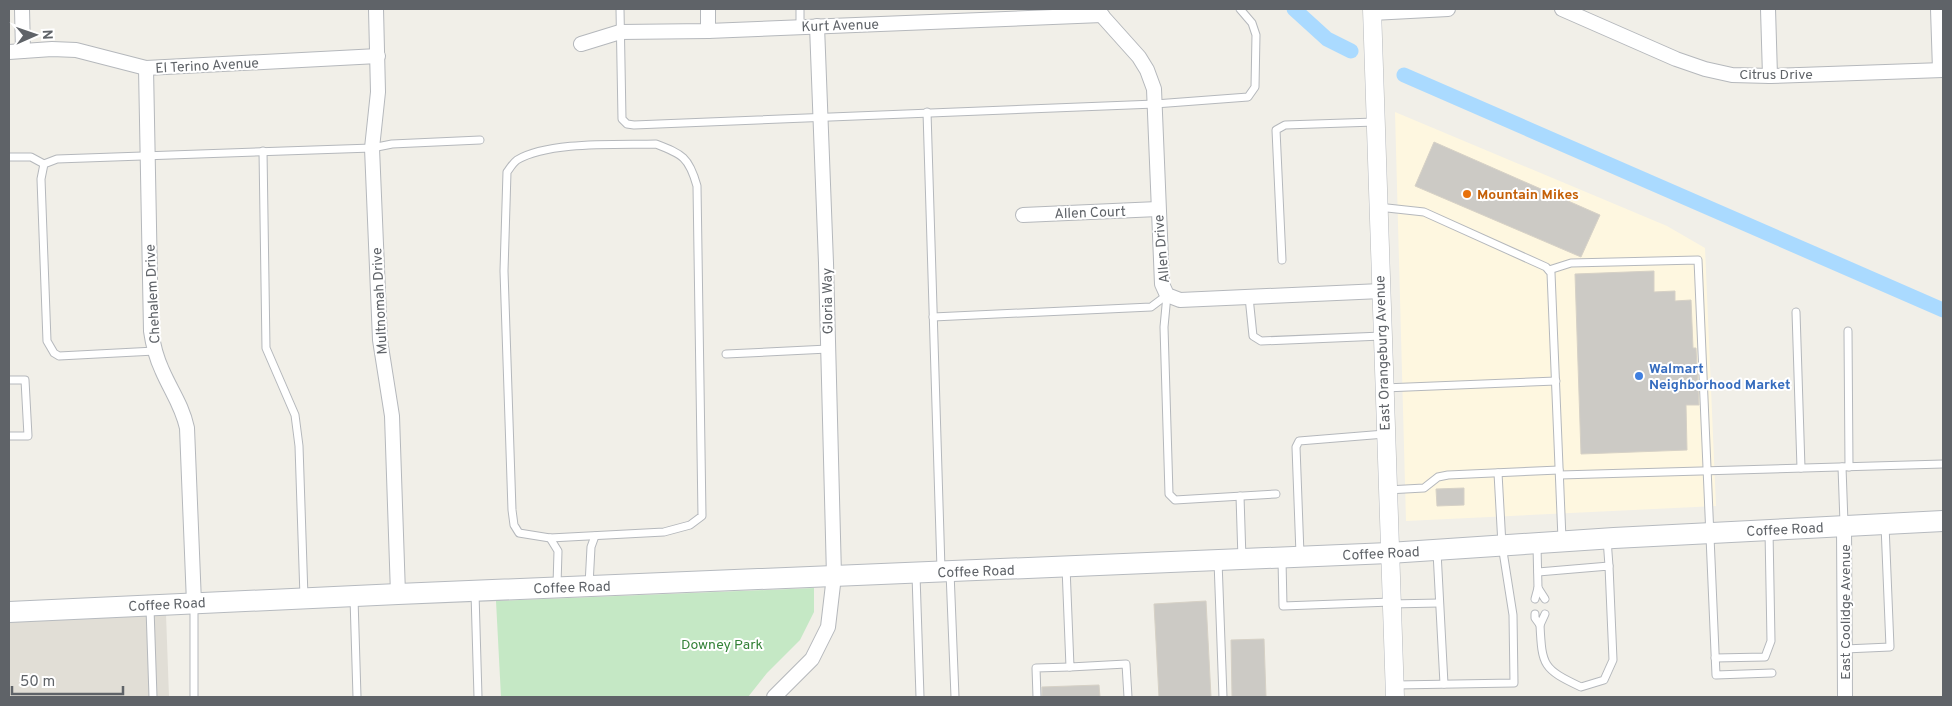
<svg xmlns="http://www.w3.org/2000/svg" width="1952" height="706" font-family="Overpass,sans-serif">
<rect width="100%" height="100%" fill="#f1efe8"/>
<!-- commercial -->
<polygon fill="#fef7e0" points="1395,112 1667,226 1705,248 1716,506 1406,521"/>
<!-- education -->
<polygon fill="#e1ded6" points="166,614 169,697 9,697 9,621"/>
<!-- green -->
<polygon fill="#c5e8c5" points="814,588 814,612 800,640 767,673 748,697 501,697 496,601"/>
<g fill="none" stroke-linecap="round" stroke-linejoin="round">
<!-- canal -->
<g stroke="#aadaff" stroke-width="15">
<polyline points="1294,9 1327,39 1351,51"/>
<polyline points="1404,75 1943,310"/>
</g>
</g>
<!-- building -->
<g fill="#cccac5" stroke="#d6d1c6">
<polygon points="1434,142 1600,215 1581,257 1415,186"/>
<polygon points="1654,271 1654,292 1675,291 1675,301 1691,300 1693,348 1696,348 1699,405 1686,405 1687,450 1581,454 1575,274"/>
<polygon points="1464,488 1464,505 1437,506 1436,489"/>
<polygon points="1206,601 1211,697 1159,697 1154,604"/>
<polygon points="1264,639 1266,697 1232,697 1231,640"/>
<polygon points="1099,685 1100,697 1042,697 1042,687"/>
</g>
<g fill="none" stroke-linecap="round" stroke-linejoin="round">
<defs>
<g id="service">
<polyline points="620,9 622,119 627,124 634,125 1155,104 1248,97 1255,87 1256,35 1252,23 1240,9"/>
<polyline points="800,9 800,27"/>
<polyline points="927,112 941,569"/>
<path d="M656 144C682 154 689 157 697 186L702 516 690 525 664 532 550 538 519 533 514 525 512 510 504 271 507 172C510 168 513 163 517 160 549 141 618 145 656 144Z"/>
<polyline points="263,151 266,348 295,415 299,446 304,597"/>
<polyline points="9,157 31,157 44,164"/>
<polyline points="1378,207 1424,212 1546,267 1551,273 1562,539"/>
<polyline points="1282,260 1276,130 1285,125 1375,122"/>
<polyline points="1549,270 1571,263 1698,260 1716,675 1772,673"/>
<polyline points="1167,295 1164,327 1169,494 1175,500 1276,494"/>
<polyline points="1249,297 1253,336 1261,341 1382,336"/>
<polyline points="1796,312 1801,468"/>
<polyline points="933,317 1151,307 1167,295"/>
<polyline points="1848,331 1849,467"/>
<polyline points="155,351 59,356 54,353 47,341 41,179 44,164 57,159 372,148 392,144 480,140"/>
<polyline points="726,354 828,349"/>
<polyline points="9,380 25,380 28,436 9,436"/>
<polyline points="1384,388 1556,381"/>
<polyline points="1842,467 1844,523"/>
<polyline points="1560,475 1943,464"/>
<polyline points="1387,490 1424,488 1438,477 1448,475 1559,470"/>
<polyline points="1240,496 1242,559"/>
<polyline points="550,538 558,551 557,585"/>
<polyline points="1607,539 1609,566"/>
<polyline points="1537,546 1538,588 1545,599"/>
<polyline points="1437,552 1444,684"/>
<polyline points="1300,554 1296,447 1299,441 1385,434"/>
<polyline points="1282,560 1283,606 1391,602"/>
<polyline points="1218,561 1223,697"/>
<polyline points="1066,567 1070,667 1126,664 1128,697"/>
<polyline points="950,572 955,697"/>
<path d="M1538 572 1609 566 1613 660 1604 680 1581 687C1543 669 1542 666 1540 625"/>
<polyline points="916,575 920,697"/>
<polyline points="589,585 591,547 595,536"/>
<polyline points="475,593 478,697"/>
<polyline points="354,598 357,697"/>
<polyline points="1535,599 1538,588"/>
<polyline points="1391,604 1439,603"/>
<polyline points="150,608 153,697"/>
<polyline points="1535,614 1535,618 1540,625 1545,614"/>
<polyline points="1845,649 1890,647 1885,525"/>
<polyline points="1715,658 1765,657 1771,641 1769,531"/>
<polyline points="1396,685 1514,683 1513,615 1502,545 1498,473"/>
<polyline points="194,697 194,606"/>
<polyline points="1037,697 1036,668 1070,667"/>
</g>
<g id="minor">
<polyline points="22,9 23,51"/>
<polyline points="376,9 378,92 372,148 380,340 392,416 398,594"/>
<polyline points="708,9 708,31"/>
<polyline points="1096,9 1139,57 1147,70 1154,89 1162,284 1167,295 1180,300 1381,291"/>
<polyline points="1562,9 1676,59 1705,69 1732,75 1770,76 1943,70"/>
<polyline points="1768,9 1770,76"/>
<polyline points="1938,9 1940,70"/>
<polyline points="1372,13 1448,9"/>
<polyline points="581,44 620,32 708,31 1102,15"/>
<polyline points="9,52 52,49 76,50 146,68 378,56"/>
<path d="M146 68 151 331C153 345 156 357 162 370 171 391 182 405 187 428L194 603"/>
<polyline points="1023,215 1158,209"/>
<polyline points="1844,526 1845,697"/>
<polyline points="774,697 812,659 828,627 834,576 826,263 817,26"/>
</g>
<polyline id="tertiary" points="1372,9 1395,697"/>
<polyline id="secondary" points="9,612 398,594 1389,553 1614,538 1943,521"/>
</defs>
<!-- service casing -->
<use href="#service" stroke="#b5b8bc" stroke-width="9"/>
<!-- minor casing -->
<use href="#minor" stroke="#b5b8bc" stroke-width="16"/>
<!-- tertiary casing -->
<use href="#tertiary" stroke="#b5b8bc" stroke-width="19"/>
<!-- secondary casing -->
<use href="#secondary" stroke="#b6babf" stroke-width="22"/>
<!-- service -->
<use href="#service" stroke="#fff" stroke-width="7"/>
<!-- minor -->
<use href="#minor" stroke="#fff" stroke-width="14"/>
<!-- tertiary -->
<use href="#tertiary" stroke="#fff" stroke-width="18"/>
<!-- secondary -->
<use href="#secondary" stroke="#fff" stroke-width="20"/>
</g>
<!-- markers -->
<circle fill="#e8710a" stroke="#fff" stroke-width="2" cx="1467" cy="194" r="5"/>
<circle fill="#3f7fe0" stroke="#fff" stroke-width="2" cx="1639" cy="376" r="5"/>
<g text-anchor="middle" stroke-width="4" stroke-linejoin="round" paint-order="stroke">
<!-- street labels -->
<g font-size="14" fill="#5f6368" stroke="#fff">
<text transform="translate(840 25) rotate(-2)" y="5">Kurt Avenue</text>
<text transform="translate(207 65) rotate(-3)" y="5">El Terino Avenue</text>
<text x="1776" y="79">Citrus Drive</text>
<text transform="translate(1090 212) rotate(-2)" y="5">Allen Court</text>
<text transform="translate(1161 249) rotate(-95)" y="5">Allen Drive</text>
<text transform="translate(152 294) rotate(-93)" y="5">Chehalem Drive</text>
<text transform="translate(379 301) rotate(-93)" y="5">Multnomah Drive</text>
<text transform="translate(827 301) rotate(-91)" y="5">Gloria Way</text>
<text transform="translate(1382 353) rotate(-92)" y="5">East Orangeburg Avenue</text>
<text transform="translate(1785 529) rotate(-3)" y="5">Coffee Road</text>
<text transform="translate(1381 553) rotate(-3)" y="5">Coffee Road</text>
<text transform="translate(976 571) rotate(-2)" y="5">Coffee Road</text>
<text transform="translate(572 587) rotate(-2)" y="5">Coffee Road</text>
<text transform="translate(167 604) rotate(-3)" y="5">Coffee Road</text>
<text transform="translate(1845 612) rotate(-90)" y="5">East Coolidge Avenue</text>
</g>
<!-- food labels -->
<g font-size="14" font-weight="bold" fill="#c56008" stroke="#fff" text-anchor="start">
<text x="1477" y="199">Mountain Mikes</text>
</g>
<!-- shop labels -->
<g font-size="14" font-weight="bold" fill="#366cbe" stroke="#fff" text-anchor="start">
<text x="1649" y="373">Walmart<tspan x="1649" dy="16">Neighborhood Market</tspan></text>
</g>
<!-- park labels -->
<g font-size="14" fill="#348238" stroke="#fff">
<text x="722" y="649">Downey Park</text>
</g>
</g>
<!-- border -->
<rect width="1952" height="706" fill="none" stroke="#5f6368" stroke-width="20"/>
<!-- north arrow -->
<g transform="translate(35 35) rotate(88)" stroke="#ffffff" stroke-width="4" paint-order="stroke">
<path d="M0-4L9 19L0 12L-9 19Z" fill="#5f6368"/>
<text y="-8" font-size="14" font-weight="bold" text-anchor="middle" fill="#5f6368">N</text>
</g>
<!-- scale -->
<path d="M12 686v8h111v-8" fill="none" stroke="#5f6368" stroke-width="2.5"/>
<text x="20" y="686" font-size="15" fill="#5f6368" stroke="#ffffff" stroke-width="4" paint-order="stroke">50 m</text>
</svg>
